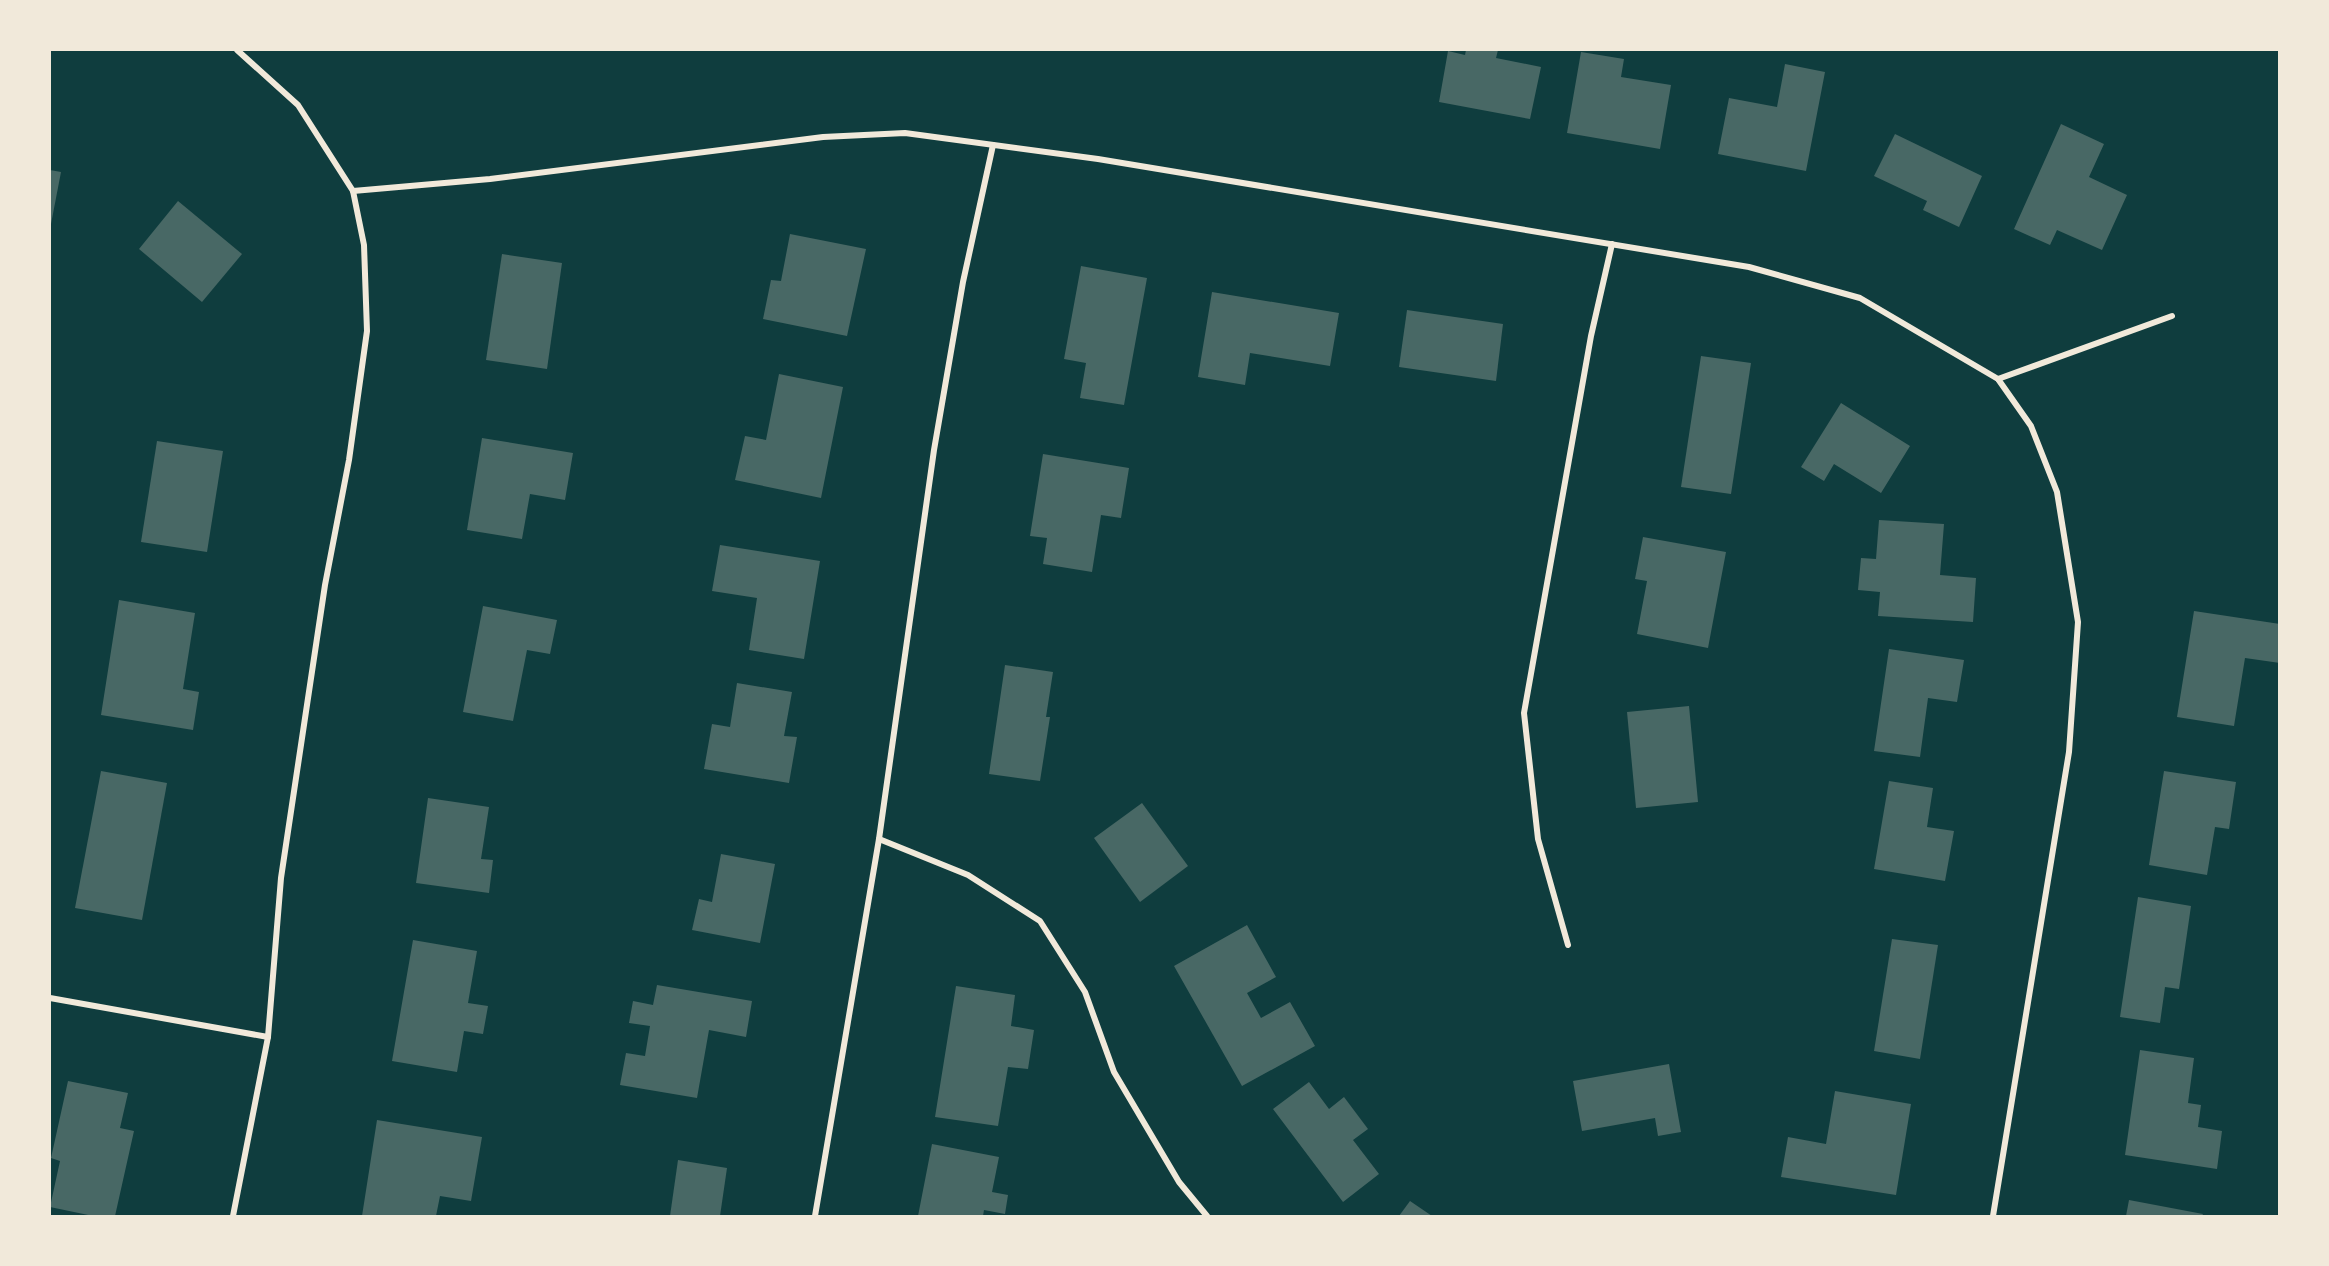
<svg xmlns="http://www.w3.org/2000/svg" width="2329" height="1266" font-family="Figtree,sans-serif">
<rect width="100%" height="100%" fill="#0f3d3e"/>
<!-- building -->
<g fill="#486865">
<polygon points="1466,50 1498,50 1496,58 1541,67 1530,119 1439,102 1448,51 1465,55"/>
<polygon points="1581,52 1624,59 1621,77 1671,85 1660,149 1567,133"/>
<polygon points="1785,64 1825,72 1806,171 1718,154 1729,98 1777,107"/>
<polygon points="2061,124 2104,144 2089,177 2127,195 2102,250 2057,230 2050,245 2014,229"/>
<polygon points="1895,134 1982,176 1959,227 1923,210 1927,201 1874,176"/>
<polygon points="50,170 61,172 51,224 50,224"/>
<polygon points="178,201 242,254 202,302 139,249"/>
<polygon points="790,234 866,249 847,336 763,319 771,280 781,281"/>
<polygon points="502,254 562,263 547,369 486,360"/>
<polygon points="1081,266 1147,278 1124,405 1080,398 1086,363 1064,359"/>
<polygon points="1212,292 1339,313 1330,366 1250,353 1245,385 1198,377"/>
<polygon points="1407,310 1503,324 1496,381 1399,367"/>
<polygon points="1701,356 1751,363 1731,494 1681,487"/>
<polygon points="779,374 843,387 821,498 735,480 745,436 766,440"/>
<polygon points="1841,403 1910,446 1881,493 1834,464 1824,481 1801,467"/>
<polygon points="482,438 573,453 565,500 530,494 522,539 467,530"/>
<polygon points="157,441 223,451 207,552 141,542"/>
<polygon points="1043,454 1129,468 1121,518 1101,515 1092,572 1043,564 1047,538 1030,536"/>
<polygon points="1879,520 1944,524 1940,575 1976,578 1973,622 1878,616 1880,592 1858,590 1861,558 1876,559"/>
<polygon points="1643,537 1726,552 1708,648 1637,634 1647,581 1635,579"/>
<polygon points="720,545 820,561 804,659 749,650 757,598 712,591"/>
<polygon points="119,600 195,613 183,689 199,692 193,730 101,715"/>
<polygon points="483,606 557,620 550,654 527,650 513,721 463,712"/>
<polygon points="2194,611 2280,624 2280,663 2245,658 2234,726 2177,717"/>
<polygon points="1889,649 1964,660 1957,702 1928,698 1920,757 1874,751"/>
<polygon points="1005,665 1053,672 1046,717 1050,717 1040,781 989,774"/>
<polygon points="737,683 792,692 784,736 797,737 789,783 704,769 712,724 730,727"/>
<polygon points="1689,706 1698,802 1636,808 1627,712"/>
<polygon points="101,771 167,783 142,920 75,908"/>
<polygon points="2164,771 2236,782 2229,829 2215,827 2207,875 2149,865"/>
<polygon points="1889,781 1933,788 1927,827 1954,831 1945,881 1874,869"/>
<polygon points="428,798 489,807 481,859 493,860 489,893 416,883"/>
<polygon points="1142,803 1188,866 1140,902 1094,838"/>
<polygon points="721,854 775,864 760,943 692,930 699,899 712,902"/>
<polygon points="2138,897 2191,906 2179,989 2165,987 2160,1023 2120,1017"/>
<polygon points="1247,925 1276,977 1247,993 1261,1018 1290,1002 1315,1046 1242,1086 1174,966"/>
<polygon points="1892,939 1938,945 1920,1059 1874,1051"/>
<polygon points="413,940 477,951 468,1003 488,1006 483,1034 464,1031 457,1072 392,1061"/>
<polygon points="657,985 752,1001 746,1037 709,1030 697,1098 620,1085 626,1053 645,1056 650,1026 629,1023 633,1001 653,1005"/>
<polygon points="956,986 1015,995 1011,1026 1034,1030 1028,1069 1008,1067 998,1126 935,1117"/>
<polygon points="2140,1050 2194,1058 2188,1103 2201,1105 2198,1127 2222,1131 2217,1169 2125,1155"/>
<polygon points="1669,1064 1681,1132 1658,1136 1655,1118 1582,1131 1573,1081"/>
<polygon points="68,1081 128,1093 120,1128 134,1131 115,1216 93,1216 50,1207 60,1161 51,1158"/>
<polygon points="1309,1082 1329,1109 1344,1097 1368,1129 1353,1140 1379,1174 1343,1202 1273,1109"/>
<polygon points="1835,1091 1911,1104 1896,1195 1781,1177 1788,1137 1826,1144"/>
<polygon points="377,1120 482,1137 471,1201 440,1196 436,1216 362,1216"/>
<polygon points="932,1144 999,1157 992,1192 1008,1195 1005,1214 984,1210 983,1216 918,1216"/>
<polygon points="678,1160 727,1168 720,1216 670,1216"/>
<polygon points="2129,1200 2203,1214 2202,1216 2126,1216"/>
<polygon points="1410,1201 1432,1216 1399,1216"/>
</g>
<g fill="none" stroke-linecap="round" stroke-linejoin="round">
<!-- minor -->
<g stroke="#f1e9da" stroke-width="6">
<polyline points="353,191 490,179 823,137 905,133 1098,159 1749,267 1860,298 1998,379 2031,426 2057,492 2078,622 2069,752 1993,1216"/>
<polyline points="1998,379 2172,316"/>
<polyline points="879,839 968,875 1040,921 1085,992 1114,1072 1179,1182 1207,1216"/>
<polyline points="1568,945 1538,839 1524,713 1591,336 1612,244"/>
<polyline points="50,998 268,1037"/>
<polyline points="233,1216 268,1037 281,878 325,585 349,460 367,331 364,245 353,191 298,105 237,50"/>
<polyline points="815,1216 879,839 934,450 963,282 993,145"/>
</g>
</g>
<!-- border -->
<rect width="2329" height="1266" fill="none" stroke="#f1e9da" stroke-width="102"/>
</svg>
